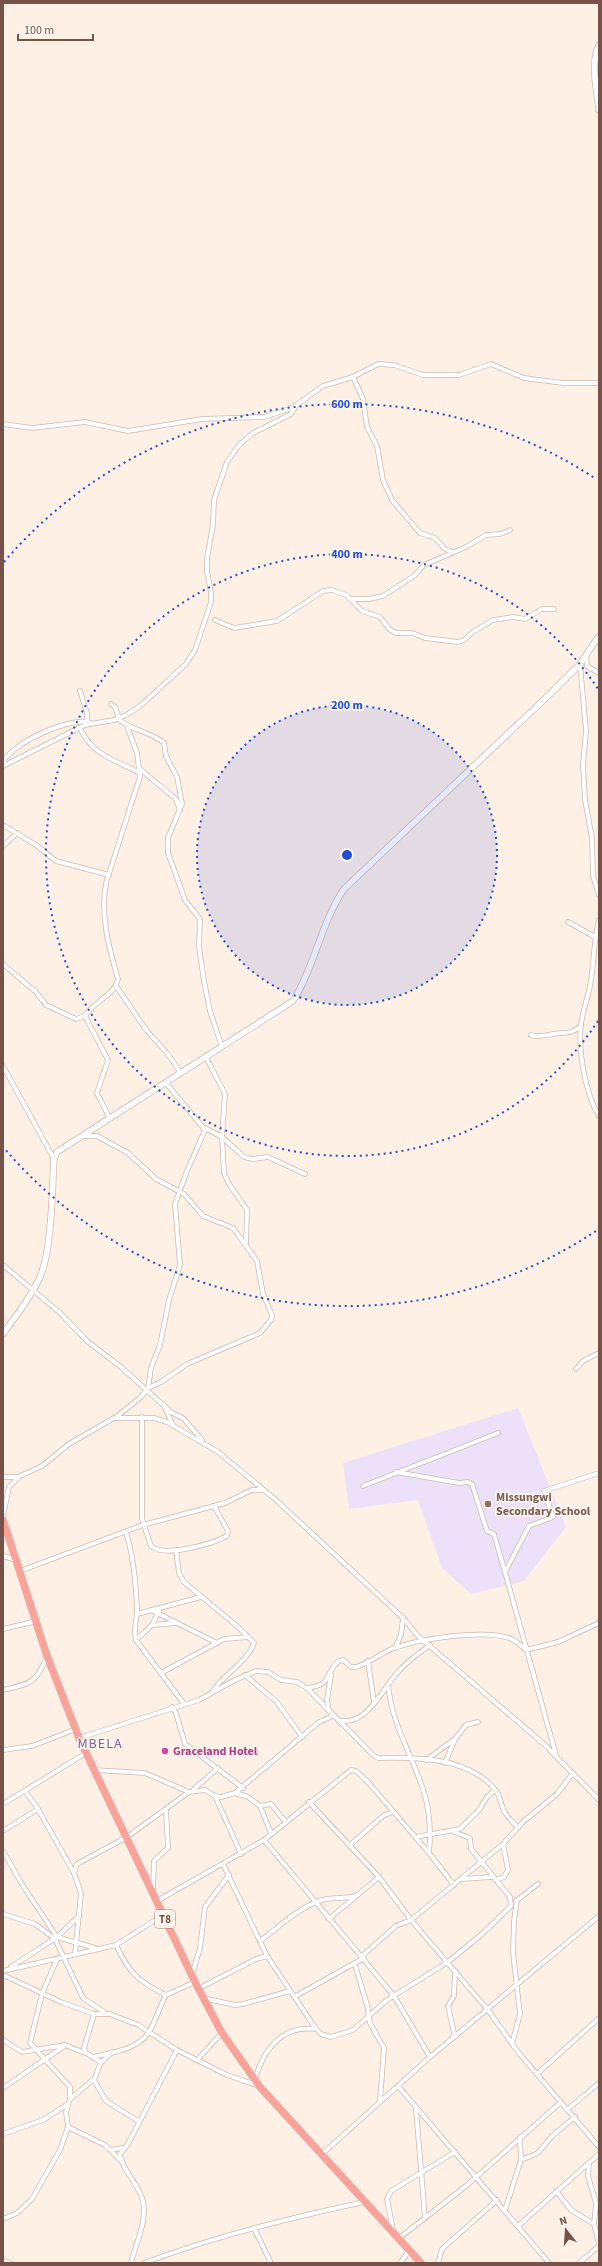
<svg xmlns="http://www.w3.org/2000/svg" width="602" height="2266" font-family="'Source Sans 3',sans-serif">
<rect width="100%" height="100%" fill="#fef0e5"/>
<!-- education -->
<polygon fill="#ede1fa" points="518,1408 566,1527 524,1581 471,1594 442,1568 418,1500 349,1509 343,1463"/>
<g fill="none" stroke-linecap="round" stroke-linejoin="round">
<defs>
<g id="street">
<polyline points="353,377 363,399 367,427 377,446 383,480 392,500 420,533 435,538 445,549 453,552"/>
<polyline points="3,424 32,428 85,422 128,431 202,419 264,417 292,408 323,386 353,377 378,364 394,365 423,375 459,375 491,364 524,378 563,383 599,383"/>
<polyline points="352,599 369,599 383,596 414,576 424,565 466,547 486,535 500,534 510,530"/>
<polyline points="215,620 234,628 277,621 323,591 332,590 346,595 362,611 380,617 389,629 396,633 412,633 425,638 458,642 464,640 473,632 493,620 513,617 525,619 542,609 554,609"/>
<polyline points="586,655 587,666 599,673"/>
<polyline points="580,664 586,731 583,765 585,800 592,838 593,876 599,895"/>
<polyline points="80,691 87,713 87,721"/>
<polyline points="111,704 115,707 119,718"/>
<path d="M118 719C132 731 150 731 164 743L166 756 177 777 182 804 168 838V853L185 900 200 919 199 947 204 981 210 1011 222 1047"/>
<path d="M80 728C92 755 115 760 140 773"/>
<path d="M3 763C9 744 73 715 91 723"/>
<polyline points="3,766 85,725 114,720 126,715 139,707 186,664 195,650 211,602 211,593 207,571 207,558 213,525 214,500 227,462 240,444 253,433 291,414 296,406"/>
<polyline points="140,769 176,799 180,810"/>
<polyline points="3,825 36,845 56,861 109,875"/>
<polyline points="3,846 17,833"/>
<path d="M599 920C594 939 594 960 591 980 589 995 583 1009 581 1024 578 1051 585 1093 599 1116"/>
<polyline points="568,922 595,937"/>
<polyline points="3,964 36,992 46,1005 76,1019 85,1016"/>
<polyline points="116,986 147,1031 167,1053 181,1073"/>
<path d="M531 1035C540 1038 545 1035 553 1034 565 1032 570 1035 581 1026"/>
<polyline points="206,1057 225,1094 222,1137 224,1173 229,1184 247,1210 246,1244"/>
<polyline points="3,1066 54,1159"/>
<path d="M109 1117 97 1093 108 1060 85 1016C93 1002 115 995 118 979 109 948 100 916 106 883L140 777 137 753 127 726"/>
<polyline points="205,1128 222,1137 244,1157 253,1159 268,1157 305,1174"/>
<polyline points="83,1136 97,1136 128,1153 156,1179 184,1194 203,1216 233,1228 257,1261 263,1294 272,1315 271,1320 260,1333 187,1364 161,1382 148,1388"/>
<polyline points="3,1265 59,1312 87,1341 121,1367 171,1412 184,1419 202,1440"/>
<polyline points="576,1369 583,1361 599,1353"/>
<polyline points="165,1408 173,1425"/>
<path d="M142 1417V1519L151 1546C164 1558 212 1544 227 1536L228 1531 214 1506"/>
<polyline points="115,1418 141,1397 148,1388 151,1368 160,1345 169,1300 180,1265 175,1204 187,1171 205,1130 166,1083"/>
<polyline points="396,1472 459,1483 468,1482 472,1484 487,1531 494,1534 505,1572"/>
<polyline points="3,1477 18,1477 42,1466 69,1444 114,1418 154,1418 167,1422 218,1452 276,1500 403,1618 418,1636 545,1745 599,1800"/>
<polyline points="363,1486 498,1433"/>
<polyline points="3,1516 9,1487 18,1478"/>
<path d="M126 1532C134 1558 136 1583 137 1609 137 1620 133 1629 136 1640L184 1704"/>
<path d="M176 1550 179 1573 184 1582 238 1627 254 1643C249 1660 222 1676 212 1692"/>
<polyline points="3,1556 16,1560"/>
<polyline points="20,1571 143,1525 225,1503 252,1490 263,1490"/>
<polyline points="151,1610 217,1643"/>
<polyline points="137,1614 201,1597"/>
<polyline points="152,1625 176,1623"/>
<polyline points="3,1629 37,1621"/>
<polyline points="136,1640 152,1625 159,1611"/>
<polyline points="395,1648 401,1635 403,1618"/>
<polyline points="368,1661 374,1702"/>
<polyline points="161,1673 224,1639 249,1637"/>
<polyline points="245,1675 277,1702 302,1737"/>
<path d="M388 1685C392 1724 411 1753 423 1789 430 1810 431 1832 429 1853"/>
<path d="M307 1688C334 1685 325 1671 339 1661L343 1660 351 1667H356C370 1663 381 1653 394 1648 420 1639 483 1629 509 1638 516 1640 521 1646 526 1650L558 1642 599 1623"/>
<path d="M3 1690C30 1684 37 1683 47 1656"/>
<polyline points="172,1707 176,1713 185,1744 243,1788"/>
<polyline points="329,1711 327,1700 331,1675"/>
<path d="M338 1720C367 1728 382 1688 399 1671 408 1661 419 1653 430 1645"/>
<path d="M79 1738 199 1700 235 1680 256 1671 268 1672 281 1680 297 1682 307 1688 373 1755 378 1758C417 1757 471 1757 497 1792 500 1797 501 1803 503 1809 506 1816 513 1822 518 1828"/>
<polyline points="3,1750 32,1746 76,1729"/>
<polyline points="556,1755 505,1572 529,1526 553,1517 544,1491 599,1473"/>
<polyline points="426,1760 455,1739 466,1725 478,1722"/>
<polyline points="445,1763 455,1739"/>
<polyline points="94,1770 145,1773 189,1792"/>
<polyline points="194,1789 218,1768"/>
<polyline points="25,1791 38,1809 74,1873"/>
<polyline points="235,1793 248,1797 260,1806 271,1804 285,1821"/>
<polyline points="215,1796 241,1854"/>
<polyline points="309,1802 379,1877 411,1920 488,2010 518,2052 599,2147"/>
<polyline points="3,1804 86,1753"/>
<polyline points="260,1806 271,1833"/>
<polyline points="3,1831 38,1809"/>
<polyline points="415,1837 460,1829 479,1810 487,1797 495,1790"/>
<polyline points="264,1840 394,1996 430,2057"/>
<polyline points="350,1845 383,1816 392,1812"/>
<polyline points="3,1851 23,1886 57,1937 95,1948"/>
<polyline points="223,1864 267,1956 316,2029 321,2034 331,2037 353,2030 387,2000 448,1962 481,1935 511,1906 510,1897 471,1849 470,1838 454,1832"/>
<polyline points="461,1879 492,1877"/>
<polyline points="495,1880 504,1877 508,1870 503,1844"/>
<polyline points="153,1890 154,1861 168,1848 166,1810"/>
<polyline points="157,1901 264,1840 351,1770 356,1771 367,1781 429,1853 454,1885"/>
<polyline points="516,1901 538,1884"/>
<polyline points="3,1914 35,1924 55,1939 83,1998 104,2012"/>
<polyline points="329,1919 379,1877"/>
<path d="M260 1941C279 1927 299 1907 322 1900 333 1897 345 1899 356 1896"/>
<path d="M116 1945C129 1973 139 1982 166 1995"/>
<polyline points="75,1954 81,1893 74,1873 77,1864 127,1837 189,1792 205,1790 215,1796 221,1797 235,1793 319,1722 333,1716"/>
<polyline points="362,1956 396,1926 411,1920 503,1844 524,1821 557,1794 573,1773"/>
<polyline points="355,1965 367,2005 370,2023 384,2048 380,2101"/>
<polyline points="11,1967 57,1937 79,1916"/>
<polyline points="3,1971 116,1945 163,1915"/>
<polyline points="455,1971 454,1996 448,2006 455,2037"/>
<polyline points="3,1975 61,2002 94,2014 110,2014 138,2025 177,2050 227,2075 259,2086"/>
<polyline points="192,1975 200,1948 205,1907 229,1875"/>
<polyline points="198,1989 256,1959 267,1956"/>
<polyline points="294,1997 364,1958"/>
<polyline points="203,1998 235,2005 243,2004 290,1991"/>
<polyline points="94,2014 84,2048 86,2053 101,2062 94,2080 106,2101 138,2121"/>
<polyline points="3,2040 22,2052 65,2045 85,2053"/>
<polyline points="512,2044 520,2014 513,1953 514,1921 517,1900"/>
<path d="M93 2057C111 2053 139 2049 149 2032 156 2021 159 2007 166 1995L195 1982"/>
<polyline points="197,2060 222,2033"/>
<polyline points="101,2063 112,2052"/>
<polyline points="537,2074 599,2018"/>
<path d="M255 2079C264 2049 282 2025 316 2029"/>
<polyline points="398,2086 549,2263"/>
<polyline points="3,2088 63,2047"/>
<polyline points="70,2099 94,2079"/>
<polyline points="416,2109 425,2218"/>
<polyline points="568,2109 599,2083"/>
<polyline points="68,2127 105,2145 121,2161"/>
<polyline points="3,2134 43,2120 68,2104"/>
<polyline points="111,2150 122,2148"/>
<polyline points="321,2155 430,2057 599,1916"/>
<polyline points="521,2160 538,2153 552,2136 575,2117"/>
<polyline points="589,2164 588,2176 596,2203 594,2224 599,2244"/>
<polyline points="556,2191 571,2210 594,2224"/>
<polyline points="505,2210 521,2160 520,2137"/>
<polyline points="3,2219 17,2213 32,2199 60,2150 68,2127 66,2112 70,2099 70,2087 30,2043 42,1994 57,1959"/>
<polyline points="518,2226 599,2154"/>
<polyline points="254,2228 271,2263"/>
<polyline points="393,2230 387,2199 391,2191 455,2152"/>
<polyline points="398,2239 466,2186 561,2102"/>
<polyline points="3,2261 10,2263"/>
<path d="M131 2263C136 2242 151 2215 140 2193 134 2179 122 2169 120 2154L128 2144 177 2050"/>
<path d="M144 2263C216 2236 290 2218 364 2202"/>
<polyline points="400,2263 409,2251"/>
<polyline points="438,2263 442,2249 497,2200"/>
<polyline points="579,2263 599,2246"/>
</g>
<g id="secondary">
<path d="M599 45C590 63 597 90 599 110"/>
<path d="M3 1334C16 1315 31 1298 40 1277 52 1250 52 1190 54 1159L57 1152 293 1001C315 966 321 923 344 889L551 693 580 664 599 636"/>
</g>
<polyline id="highway" points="3,1520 47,1656 79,1738 195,1982 222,2033 260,2087 421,2263"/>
</defs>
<!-- street casing -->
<use href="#street" stroke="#d2b8ac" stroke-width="5.5"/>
<!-- secondary casing -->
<use href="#secondary" stroke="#d8b8ac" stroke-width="7"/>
<!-- highway casing -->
<use href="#highway" stroke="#d9cfcc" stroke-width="8"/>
<!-- street -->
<use href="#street" stroke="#fff" stroke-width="4"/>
<!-- secondary -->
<use href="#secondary" stroke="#fff" stroke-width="5.5"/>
<!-- highway -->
<use href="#highway" stroke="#fba298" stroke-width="7"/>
</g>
<!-- distance rings -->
<circle cx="347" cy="855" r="150" fill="#1d4ed8" fill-opacity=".12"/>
<g fill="none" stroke="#1d4ed8" stroke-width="2" stroke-dasharray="2 4">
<circle cx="347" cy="855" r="150"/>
<path d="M598 1021A301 301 0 1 1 598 689"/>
<path d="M596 1231A451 451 0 0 1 4 1148M4 562A451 451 0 0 1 596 479"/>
</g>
<!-- markers -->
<circle fill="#8d6e63" stroke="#fff5ec" stroke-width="1.5" cx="488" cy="1504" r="4"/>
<circle fill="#d1479c" stroke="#fff5ec" stroke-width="1.5" cx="165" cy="1751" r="4"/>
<g text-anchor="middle" stroke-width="3.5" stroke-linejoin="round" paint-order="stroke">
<!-- shield labels -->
<rect fill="#fff5ec" stroke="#a08379" stroke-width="1" x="155" y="1910" width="20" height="18" rx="3"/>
<g font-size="11" font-weight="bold" fill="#785248">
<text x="165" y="1923">T8</text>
</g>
<!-- education labels -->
<g font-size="12" font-weight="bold" fill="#785e54" stroke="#fff5ec" text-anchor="start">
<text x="496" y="1501">Missungwi<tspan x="496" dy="14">Secondary School</tspan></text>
</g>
<!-- hotel labels -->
<g font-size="12" font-weight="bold" fill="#b23c85" stroke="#fff5ec" text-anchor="start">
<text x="173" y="1755">Graceland Hotel</text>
</g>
<!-- quarter labels -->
<g font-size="14" letter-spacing="1" fill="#80639c" stroke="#fff5ec">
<text x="100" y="1748">MBELA</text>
</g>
</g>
<circle cx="347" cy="855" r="6" fill="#1d4ed8" stroke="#fff5ec" stroke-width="2"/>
<g font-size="12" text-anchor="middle" font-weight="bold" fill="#1d4ed8" stroke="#fff5ec" stroke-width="3.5" stroke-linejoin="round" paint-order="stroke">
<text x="347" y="408">600 m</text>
<text x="347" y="558">400 m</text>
<text x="347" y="709">200 m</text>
</g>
<!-- border -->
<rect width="602" height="2266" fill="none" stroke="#785248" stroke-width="8"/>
<!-- north arrow -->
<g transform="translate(566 2230) rotate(343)" stroke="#fff5ec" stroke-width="3" paint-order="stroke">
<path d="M0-3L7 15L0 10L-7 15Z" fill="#785248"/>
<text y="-6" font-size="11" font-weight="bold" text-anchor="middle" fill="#785248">N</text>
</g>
<!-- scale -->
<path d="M18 34v6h75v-6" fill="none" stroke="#785248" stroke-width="2"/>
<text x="24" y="34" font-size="12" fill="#785248" stroke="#fff5ec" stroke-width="3" paint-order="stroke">100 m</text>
</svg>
